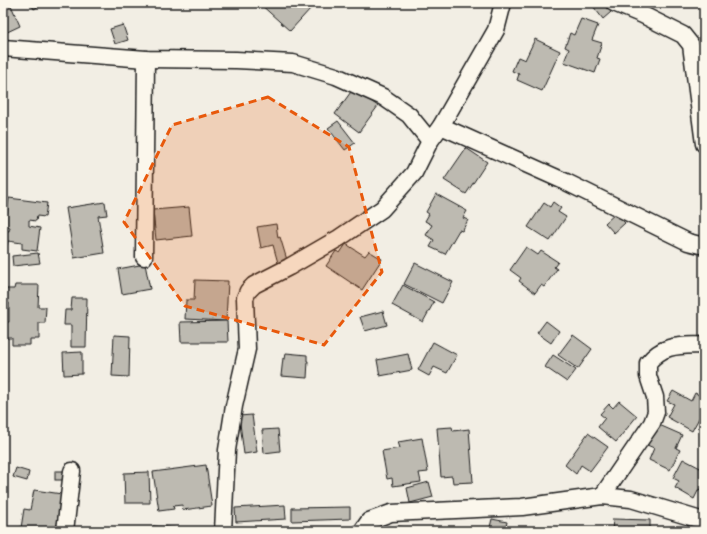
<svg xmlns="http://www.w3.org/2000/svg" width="707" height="534" font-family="Itim,sans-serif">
<rect width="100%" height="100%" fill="#f2eee4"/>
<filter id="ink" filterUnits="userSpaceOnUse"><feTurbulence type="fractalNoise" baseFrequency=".025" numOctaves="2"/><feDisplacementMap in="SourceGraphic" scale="8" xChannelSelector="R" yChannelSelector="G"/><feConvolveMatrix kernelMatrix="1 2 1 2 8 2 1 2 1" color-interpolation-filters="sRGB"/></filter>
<g filter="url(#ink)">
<!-- building -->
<g fill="#bdbab1" stroke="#1c1c1c">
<polygon points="3,3 10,3 20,26 3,34"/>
<polygon points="30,3 44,3 34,9"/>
<polygon points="259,3 306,3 311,8 290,31"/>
<polygon points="596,3 604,3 611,12 603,19 593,6"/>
<polygon points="581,19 598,25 592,40 602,43 597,58 600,59 595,73 564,62 569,49 565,47 570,33 574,35"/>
<polygon points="123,25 128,40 115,44 110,29"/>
<polygon points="535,39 560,51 542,91 517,80 519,74 512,71 518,57 525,60"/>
<polygon points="353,89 378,106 359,132 335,114"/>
<polygon points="338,121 355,143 345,150 328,128"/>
<polygon points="466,148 487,162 466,194 444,180"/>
<polygon points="436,194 467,211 463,218 468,220 462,231 459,230 445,254 430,247 434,240 426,235 432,225 425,221 429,214 426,212"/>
<polygon points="9,198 47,203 45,217 37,216 36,221 29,220 29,226 40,228 37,251 22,249 22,243 8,241 7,245 3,245 3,230 9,231 10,227 3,226 3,212 7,213"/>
<polygon points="105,202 107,215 98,216 104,253 74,258 66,208"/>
<polygon points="553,202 561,208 558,212 566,217 550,241 528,227 544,203 550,207"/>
<polygon points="189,207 192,236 156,240 153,210"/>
<polygon points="616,213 625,223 614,233 605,223"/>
<polygon points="276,224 278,238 280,237 287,260 278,263 273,245 261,248 257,227"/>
<polygon points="346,244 365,256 369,251 382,259 362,290 326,266 336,251 340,253"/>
<polygon points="526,247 538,255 541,251 558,262 554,267 557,269 544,287 541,285 535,293 519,281 521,278 510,270"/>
<polygon points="38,253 40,263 13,266 12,256"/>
<polygon points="415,263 453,282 442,303 404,284"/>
<polygon points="145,264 150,289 122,294 118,269"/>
<polygon points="195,280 228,281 226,321 185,319 186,300 194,300"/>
<polygon points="15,285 39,285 38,307 46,307 45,323 39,323 39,339 30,339 30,345 12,345 12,338 4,338 4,322 9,322 9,303 5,303 5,289 14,289"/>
<polygon points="403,285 434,302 423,322 392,305"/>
<polygon points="72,298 87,298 86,347 71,347 71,325 64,325 65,310 71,310"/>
<polygon points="383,311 387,325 365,331 360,317"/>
<polygon points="227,321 228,342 181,342 180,322"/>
<polygon points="546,321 559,331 551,343 537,333"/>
<polygon points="114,335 130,336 129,377 112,376"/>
<polygon points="573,335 592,349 578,369 558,355"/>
<polygon points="433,342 457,355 447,373 434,367 429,376 418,370"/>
<polygon points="82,352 82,374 64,375 63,353"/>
<polygon points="286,353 307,355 307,361 308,361 307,378 281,376 283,358 285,359"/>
<polygon points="408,354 412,370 380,376 377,360"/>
<polygon points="553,355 576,370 567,382 545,367"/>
<polygon points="673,391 691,401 695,393 704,397 704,402 702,406 704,407 704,409 692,431 667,417 674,404 667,401"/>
<polygon points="619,401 637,416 616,442 598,427 605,418 600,414 609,404 613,408"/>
<polygon points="252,415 257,452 244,454 239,416"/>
<polygon points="657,424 682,435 676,448 680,450 670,470 649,460 654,448 647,445"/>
<polygon points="452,427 453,431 469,429 473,482 453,483 452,476 441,477 437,428"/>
<polygon points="278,429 280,451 264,453 262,430"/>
<polygon points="588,433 608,447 590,471 581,465 576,474 565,465"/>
<polygon points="422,438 428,472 419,473 421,482 393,486 392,478 387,479 382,451 400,448 398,442"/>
<polygon points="683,459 704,470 704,492 699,489 694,499 675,488 679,481 673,478"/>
<polygon points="206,465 212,506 183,510 182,505 173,506 174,509 159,511 153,472"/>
<polygon points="16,468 29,472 27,481 13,477"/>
<rect x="55" y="471" width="10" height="9"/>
<polygon points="149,472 150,503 125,503 124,473"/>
<polygon points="429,482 433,497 410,503 407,488"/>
<polygon points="3,489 7,490 4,523 3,523"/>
<polygon points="34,490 62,494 56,531 39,531 21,528 24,509 30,510"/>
<polygon points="285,505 286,519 236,522 235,508"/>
<polygon points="350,507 350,519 292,521 292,508"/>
<polygon points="492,519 507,522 505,531 489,531"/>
<polygon points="613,519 650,520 650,531 612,531"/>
<polygon points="153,526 175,528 175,531 152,531"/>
<polygon points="396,526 422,531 395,531"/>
</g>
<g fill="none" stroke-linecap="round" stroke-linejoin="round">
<defs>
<g id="minor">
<polyline points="614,3 643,15 683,35 691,45 704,144"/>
<polyline points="3,48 146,59 236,60 293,63 336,76 383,97 409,115 430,141"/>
<polyline points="441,126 566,182 688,242 700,245 704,244"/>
<polyline points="144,257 146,59"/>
<path d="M602 496 652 423 656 412 655 397 648 376V363C664 343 681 346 704 345"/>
<polyline points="65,531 72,471"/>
<polyline points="223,531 227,450 234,406 247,349 245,298 248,291 254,285 289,267 339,238 382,209 414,173 430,141 441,126 496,30 503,3"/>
<polyline points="362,531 369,521 391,513 522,507 602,496 631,499 704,521"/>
</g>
</defs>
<!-- minor casing -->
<use href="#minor" stroke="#1c1c1c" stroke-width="19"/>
<!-- minor -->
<use href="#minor" stroke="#fbf7ec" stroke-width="16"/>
</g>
</g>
<!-- marked area -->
<path fill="#e8590c" fill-opacity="0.2" stroke="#e8590c" stroke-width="3" stroke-dasharray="8 5" stroke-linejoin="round" d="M268 97 349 147 382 272 324 345 185 306 124 222 172 125Z"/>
<!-- margin -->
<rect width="707" height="534" fill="none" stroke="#fbf7ec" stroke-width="16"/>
<rect x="8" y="8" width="691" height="518" fill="none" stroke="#1c1c1c" stroke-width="1.5" filter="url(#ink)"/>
</svg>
